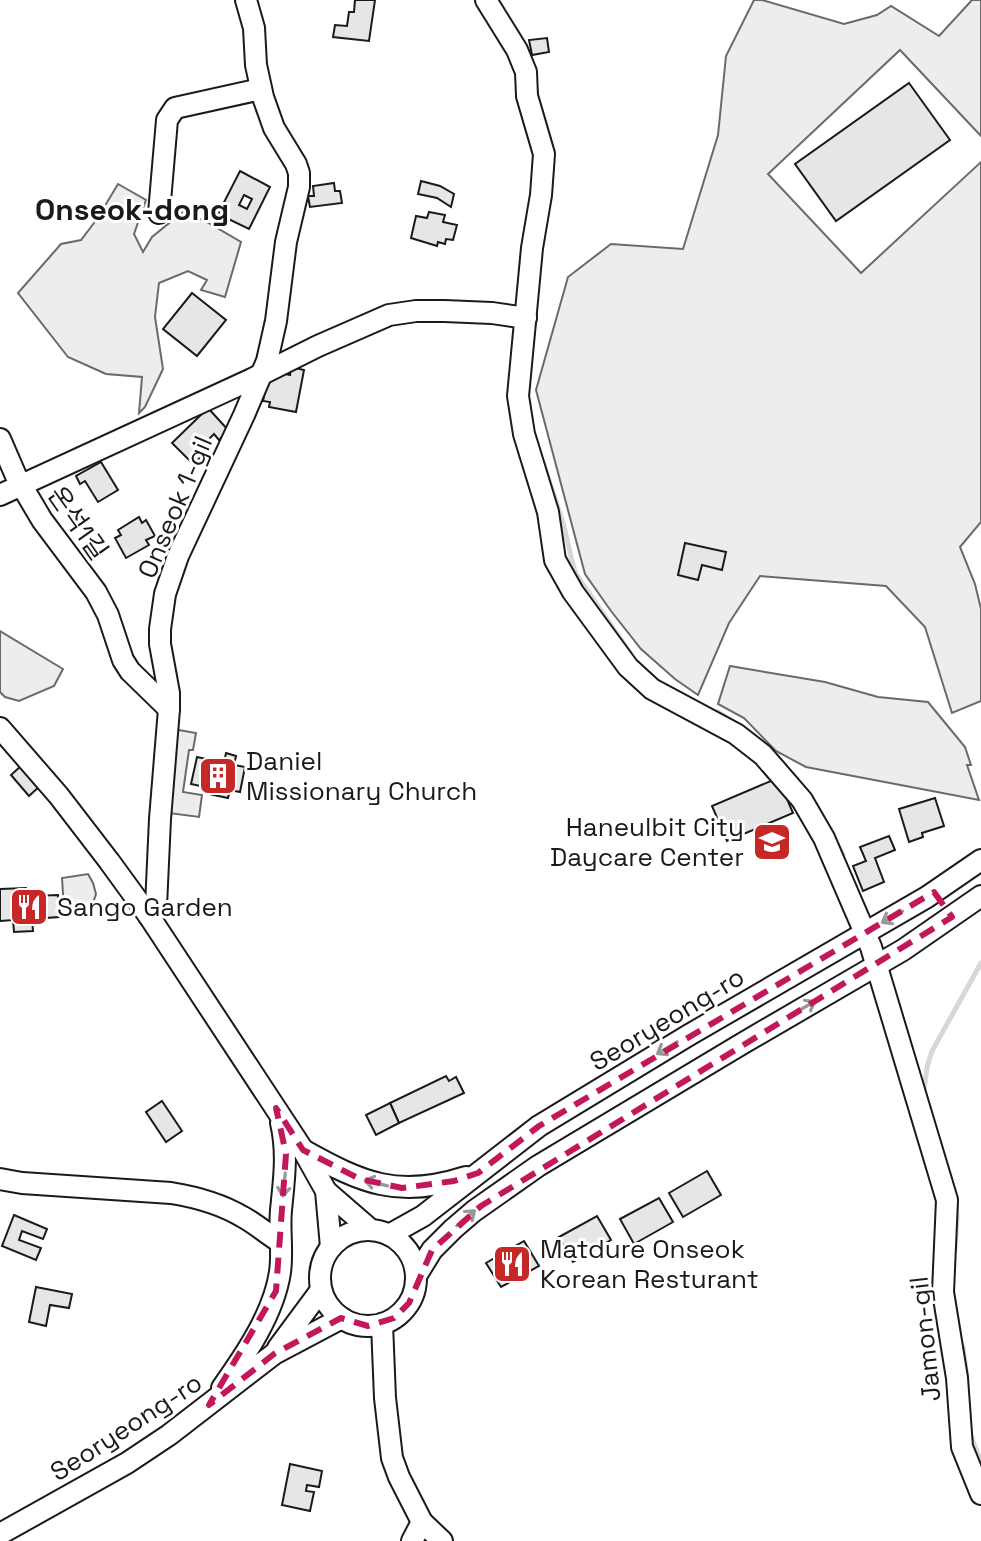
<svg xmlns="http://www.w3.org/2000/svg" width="981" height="1541" font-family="'Space Grotesk','Noto Sans KR',sans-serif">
<rect width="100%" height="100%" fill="#fff"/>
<!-- built -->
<g fill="#ededed" stroke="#6a6a6a" stroke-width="2">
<polygon points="754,0 762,0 844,24 877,15 891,6 939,36 972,0 981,0 981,136 900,50 768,174 861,273 981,162 981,522 960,547 975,584 981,609 981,701 952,713 925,627 886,586 760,576 729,623 698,695 675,679 641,649 611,611 585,574 536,390 568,277 611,244 683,249 718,135 726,56"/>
<polygon points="118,184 146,200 134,234 143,252 152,237 183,212 205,221 241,242 225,297 201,290 207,280 188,271 159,283 155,317 163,369 145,407 139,413 142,377 106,374 68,357 18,293 61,244 81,240 97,219"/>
<polygon points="0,631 63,669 54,686 19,701 5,697 0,692"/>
<polygon points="730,666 825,682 878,697 928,702 965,747 971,765 967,765 979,800 806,767 776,751 744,718 718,704"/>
<polygon points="173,729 196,733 193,750 189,750 183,792 202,795 199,817 161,812"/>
<polygon points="88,874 93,883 96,894 92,906 64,909 62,878"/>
</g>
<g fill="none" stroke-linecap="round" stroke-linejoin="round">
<!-- stream -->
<g stroke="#d7d7d7" stroke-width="5">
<polyline points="544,465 564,526 572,561 576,574 630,653"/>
<polyline points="718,712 744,729"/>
<polyline points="834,838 843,855"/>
<polyline points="924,1090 927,1067 932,1051 981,963"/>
<polyline points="955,1249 957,1217 956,1203"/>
<polyline points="963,1347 967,1378"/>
<polyline points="971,1436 981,1462"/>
</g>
</g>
<!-- building -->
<g fill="#e6e6e6" stroke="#1a1a1a" stroke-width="2" fill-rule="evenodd">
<polygon points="355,0 375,0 369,41 333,37 335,25 347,26 349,12 354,12"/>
<polygon points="547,38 549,52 532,55 529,40"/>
<polygon points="909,83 950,140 836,221 795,164"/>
<path d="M240 171 270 187 249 229 218 214ZM244 195 252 199 247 209 239 205Z"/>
<polygon points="421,181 440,186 454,194 451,207 437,198 418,194"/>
<polygon points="334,183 335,191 340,191 342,203 310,207 308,196 314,196 313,186"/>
<polygon points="429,212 445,215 443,222 457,225 453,240 446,239 445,244 438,242 437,246 411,238 416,216 427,218"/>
<polygon points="192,293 226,320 197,356 163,329"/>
<polygon points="291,367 304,370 296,412 269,407 270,402 263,401 268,376 277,372 290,375"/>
<polygon points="208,408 229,431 219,440 214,434 201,447 206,453 193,464 172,443"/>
<polygon points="101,462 118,490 98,502 85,481 80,484 76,476"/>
<polygon points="139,517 142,523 146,520 155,536 146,540 149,545 126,558 115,538 121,535 118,530"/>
<polygon points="685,543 726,552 722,570 702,565 698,580 678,575"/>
<polygon points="226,753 236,756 234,765 245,767 240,792 230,790 228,798 209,794 210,788 191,784 197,757 224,763"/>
<polygon points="22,765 40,786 29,796 11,775"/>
<polygon points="778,778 793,813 727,841 712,806"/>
<polygon points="935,798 944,826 922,833 923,837 909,842 899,809"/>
<polygon points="889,836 895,850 875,858 884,882 863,891 853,866 866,861 860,847"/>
<polygon points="26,888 31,896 58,895 59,917 32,919 33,931 14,932 13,920 0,921 0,889"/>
<polygon points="446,1076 449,1081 456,1077 464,1093 399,1123 390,1103"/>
<polygon points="162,1101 182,1131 166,1142 146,1112"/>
<polygon points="390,1103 399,1123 376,1135 366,1115"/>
<polygon points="707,1171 721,1195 683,1217 669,1193"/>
<polygon points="659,1198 673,1222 634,1244 620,1219"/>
<polygon points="14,1215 47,1229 43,1239 22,1231 19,1240 41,1248 36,1260 2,1246"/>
<polygon points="597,1216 611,1240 573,1262 559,1237"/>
<polygon points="524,1241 539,1266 501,1287 486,1263"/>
<polygon points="36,1287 72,1294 69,1308 50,1305 46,1326 29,1322"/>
<polygon points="290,1464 322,1471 319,1487 307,1485 306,1491 314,1492 310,1511 282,1505"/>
</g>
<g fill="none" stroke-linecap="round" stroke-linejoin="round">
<defs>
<g id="minor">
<polyline points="486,0 517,50 526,72 527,96 544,154 541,195 532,248 518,396 524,434 548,512 555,560 573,592 628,667 652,689 736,734 763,755 802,800 824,838 871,947 947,1200 943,1292 957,1378 962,1447 981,1494"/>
<polyline points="159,213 167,120 175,108 261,89"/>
<polyline points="0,439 16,476 42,520 96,592 108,615 123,660 130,671 169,709"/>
<polyline points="0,495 252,379 318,346 389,315 416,311 444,311 492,313 526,318"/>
<polyline points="0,728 59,796 109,861 149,916 303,1150 326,1191 371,1230"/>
<polyline points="149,916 154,913 156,906 160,819 169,709 169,693 160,644 160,629 165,594 178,556 244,415 267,361 276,321 286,242 299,187 299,173 296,164 274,128 263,97 256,65 254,28 246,0"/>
<path d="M303 1150C362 1183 398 1199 466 1177"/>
<path d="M0 1179 22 1183 171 1193C196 1197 221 1204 243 1217 256 1224 267 1234 280 1242"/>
<polyline points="326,1191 331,1247"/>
<circle cx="368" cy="1278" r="48"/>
<polyline points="389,1235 423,1216 539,1126 689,1035 927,897 981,860"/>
<polyline points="416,1276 432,1250 453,1229 474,1211 538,1166 745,1042 903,950 981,896"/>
<polyline points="382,1324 385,1398 392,1458 399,1477 422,1522 412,1541"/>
<polyline points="278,1348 321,1290"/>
<path d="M222 1388C246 1354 274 1313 280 1272 283 1251 279 1230 281 1210 284 1180 288 1153 281 1123"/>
<polyline points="422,1522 442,1541"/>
<polyline points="0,1534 127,1463 169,1435 274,1354 342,1318"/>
</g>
</defs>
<!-- minor casing -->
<use href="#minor" stroke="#1a1a1a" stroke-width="24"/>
<!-- minor -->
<use href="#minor" stroke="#fff" stroke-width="20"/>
</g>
<!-- one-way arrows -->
<defs><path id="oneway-shaft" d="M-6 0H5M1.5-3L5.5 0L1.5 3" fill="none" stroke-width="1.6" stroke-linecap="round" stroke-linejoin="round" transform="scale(2)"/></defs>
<g stroke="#989898">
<use href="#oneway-shaft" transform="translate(892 917) rotate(151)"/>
<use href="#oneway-shaft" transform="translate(805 1007) rotate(-30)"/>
<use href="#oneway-shaft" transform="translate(667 1048) rotate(149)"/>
<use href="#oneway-shaft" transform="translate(376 1183) rotate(-166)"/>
<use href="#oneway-shaft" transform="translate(284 1185) rotate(96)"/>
<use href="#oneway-shaft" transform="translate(466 1218) rotate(-40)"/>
</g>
<!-- marked area -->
<path fill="none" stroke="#c2185b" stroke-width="6" stroke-dasharray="16 10" stroke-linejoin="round" d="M934 892 952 917 481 1206 432 1250 409 1303 394 1318 368 1326 341 1318 274 1354 209 1405 276 1291 286 1154 276 1108 303 1150 360 1179 402 1188 454 1181 478 1173 539 1126Z"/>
<!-- icons -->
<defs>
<symbol id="building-square" viewBox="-11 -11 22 22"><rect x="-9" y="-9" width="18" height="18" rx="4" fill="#c62828" stroke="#fff"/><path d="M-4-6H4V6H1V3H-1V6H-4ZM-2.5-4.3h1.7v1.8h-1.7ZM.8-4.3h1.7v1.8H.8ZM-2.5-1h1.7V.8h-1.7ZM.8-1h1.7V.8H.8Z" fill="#fff"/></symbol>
<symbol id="school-square" viewBox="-11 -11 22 22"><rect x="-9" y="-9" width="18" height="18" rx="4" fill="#c62828" stroke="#fff"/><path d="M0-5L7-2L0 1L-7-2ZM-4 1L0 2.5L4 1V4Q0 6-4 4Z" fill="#fff"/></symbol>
<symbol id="restaurant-square" viewBox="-11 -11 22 22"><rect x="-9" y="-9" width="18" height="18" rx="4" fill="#c62828" stroke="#fff"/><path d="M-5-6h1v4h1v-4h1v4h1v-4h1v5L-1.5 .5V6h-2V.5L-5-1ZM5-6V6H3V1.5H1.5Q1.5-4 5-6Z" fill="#fff"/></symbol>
</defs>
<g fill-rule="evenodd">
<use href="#building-square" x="196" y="754" width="44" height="44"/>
<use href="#school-square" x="750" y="820" width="44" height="44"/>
<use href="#restaurant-square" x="7" y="885" width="44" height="44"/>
<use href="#restaurant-square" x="490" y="1242" width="44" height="44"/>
</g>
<g text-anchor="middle" stroke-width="6" stroke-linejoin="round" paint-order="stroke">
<!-- street labels -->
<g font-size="26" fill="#1a1a1a" stroke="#fff">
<text transform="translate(175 507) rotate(-67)" y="9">Onseok 1-gil</text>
<text transform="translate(78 523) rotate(55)" y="9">온석1길</text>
<text transform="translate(667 1019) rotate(-31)" y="9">Seoryeong-ro</text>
<text transform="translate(925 1339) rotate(-96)" y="9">Jamon-gil</text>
<text transform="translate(126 1427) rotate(-33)" y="9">Seoryeong-ro</text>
</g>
<!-- poi labels -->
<g font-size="26" fill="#1a1a1a" stroke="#fff" text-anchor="start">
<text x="246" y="770">Daniel<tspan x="246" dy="30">Missionary Church</tspan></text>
<text x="744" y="836" text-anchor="end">Haneulbit City<tspan x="744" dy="30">Daycare Center</tspan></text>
<text x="57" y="916">Sango Garden</text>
<text x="540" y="1258">Matdure Onseok<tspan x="540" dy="30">Korean Resturant</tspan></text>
</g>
<!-- quarter labels -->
<g font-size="30" font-weight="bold" fill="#1a1a1a" stroke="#fff">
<text x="132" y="220">Onseok-dong</text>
</g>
</g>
</svg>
